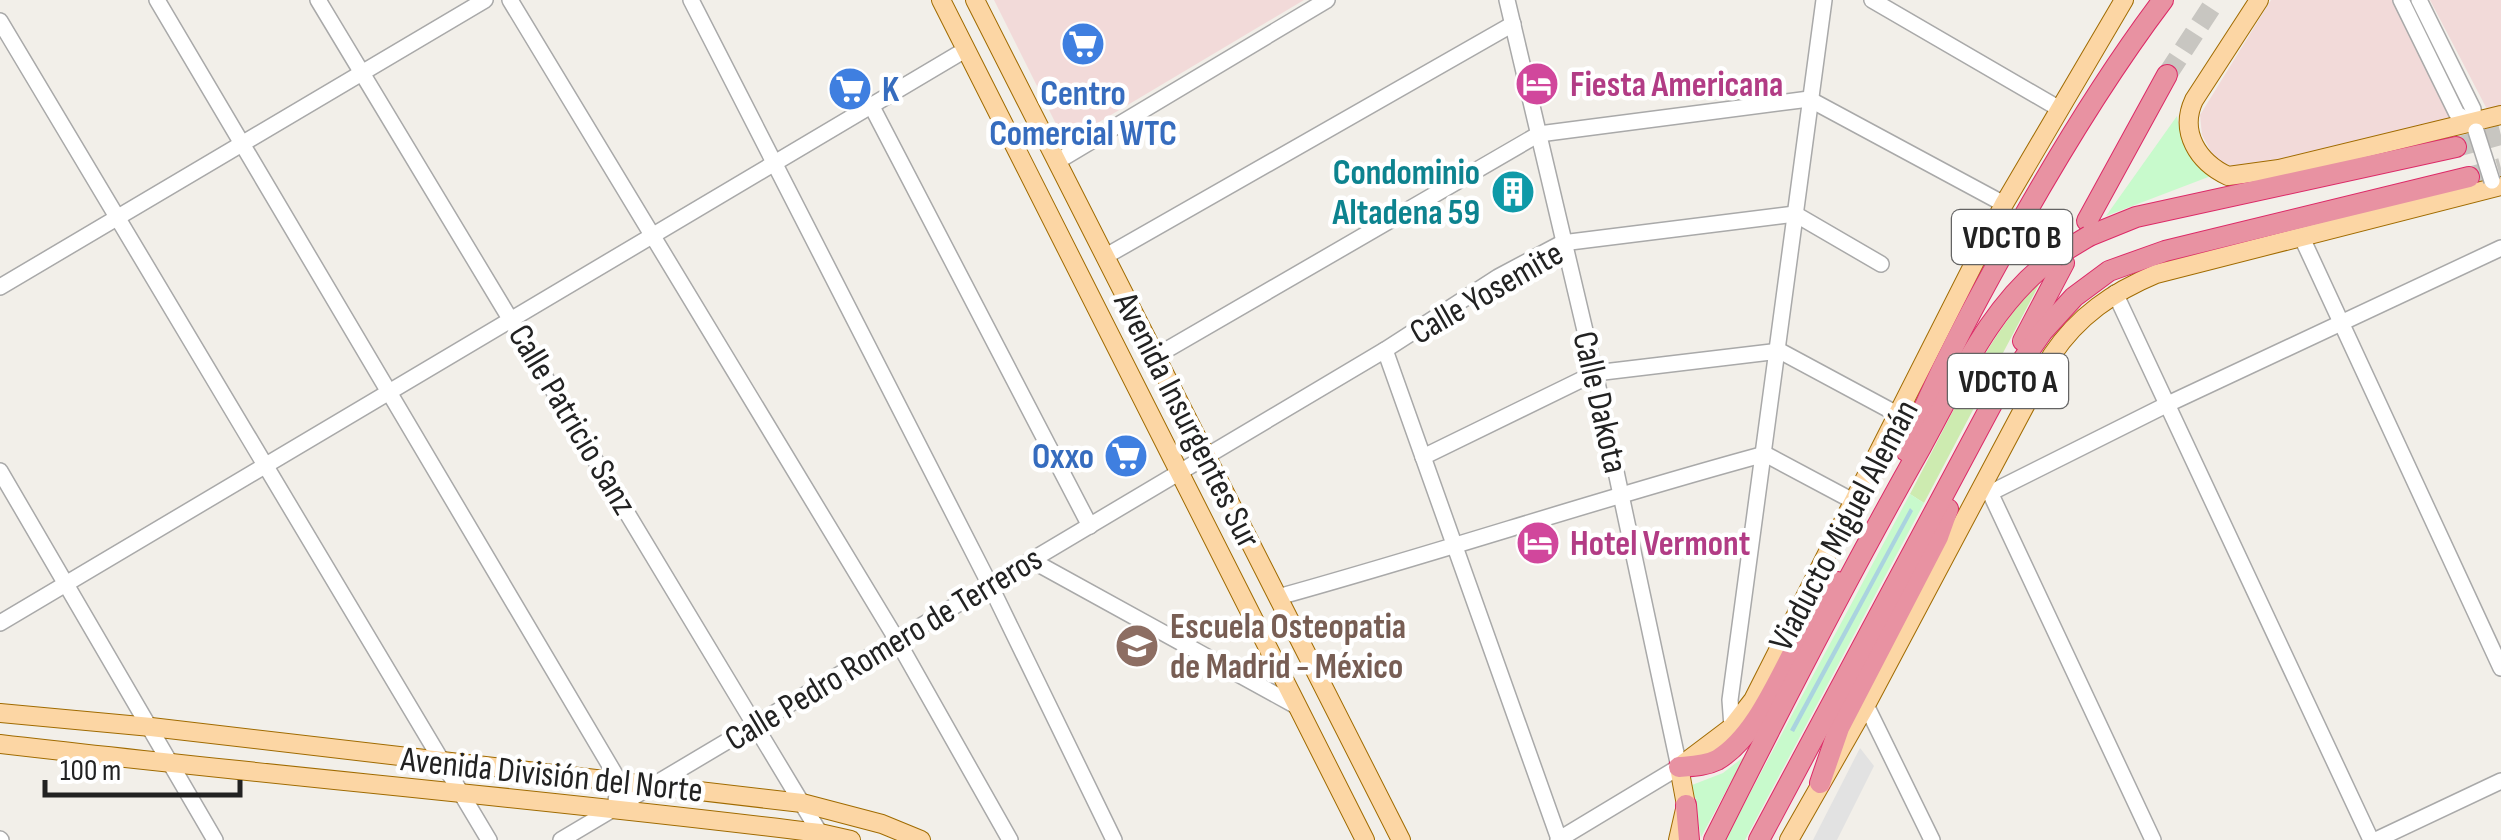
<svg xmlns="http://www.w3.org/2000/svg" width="2501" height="840" font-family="'Sofia Sans Condensed',sans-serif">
<rect width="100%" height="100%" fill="#f2efe9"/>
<!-- commercial -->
<g fill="#f2dad9">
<polygon points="994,0 1304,0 1079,134 1058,128"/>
<polygon points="2271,0 2393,0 2456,121 2242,169 2216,161 2202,135 2200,115"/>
<polygon points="2430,0 2501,0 2501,108 2489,113"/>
</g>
<!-- grass -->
<path fill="#cdebb0" d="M2043 277 1924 503 1910 494C1950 420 1984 339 2043 277Z"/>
<!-- park -->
<g fill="#c8facc">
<path d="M2177 116C2182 141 2187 163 2211 176L2106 216Z"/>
<polygon points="1910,494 1924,503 1745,840 1725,840"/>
<polygon points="1745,756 1701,837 1692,785 1723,773"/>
</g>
<!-- parking -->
<polygon fill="#e2e2e2" points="1860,748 1874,766 1837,840 1813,840"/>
<!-- water -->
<polygon fill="#aad3df" points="1910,508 1913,511 1794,732 1790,730"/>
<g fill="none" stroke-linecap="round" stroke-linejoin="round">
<!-- highway-tunnel -->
<g stroke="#c8c6c1" stroke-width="20" stroke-dasharray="20 10" stroke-linecap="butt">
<polyline points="2167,75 2216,0"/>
<polyline points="2456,147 2501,135"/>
<polyline points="2469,177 2501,168"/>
</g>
<defs>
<g id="minor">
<polyline points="157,0 619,781 615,808"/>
<polyline points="318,0 824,840"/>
<polyline points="510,0 897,640 1010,840"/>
<polyline points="691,0 990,585 1114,840"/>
<polyline points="1507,0 1595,373 1679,767 1558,840"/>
<polyline points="1872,0 2058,108"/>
<polyline points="2401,0 2457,114 2474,124"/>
<polyline points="2419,0 2473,109 2475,128"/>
<polyline points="0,21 489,840"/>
<polyline points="871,105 1090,526"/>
<polyline points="1058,161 1327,0"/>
<polyline points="1795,214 1881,264"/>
<polyline points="2302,238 2501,668"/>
<polyline points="1106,256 1513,24"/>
<polyline points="0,287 485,0"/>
<polyline points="2115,293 2371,840"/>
<polyline points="1385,350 1559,839"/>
<polyline points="1156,356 1539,134 1809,99 2004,204"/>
<polyline points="1423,457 1595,373 1780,351 1897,414"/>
<polyline points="0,471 215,840"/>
<polyline points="1987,486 2153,840"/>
<polyline points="1990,493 2168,404 2501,248"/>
<polyline points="1031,560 1298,707"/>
<path d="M1278 597C1441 552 1602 498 1765 454L1853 501"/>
<polyline points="0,623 965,50"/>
<polyline points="1866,705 1932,840"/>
<polyline points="1732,727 1730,700 1824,0"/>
<polyline points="0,839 1,840"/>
<polyline points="561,840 1385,350 1498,277 1562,243 1795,214"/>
<polyline points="2376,840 2501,781"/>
</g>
<g id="major">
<polyline points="941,0 1365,840"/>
<polyline points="975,0 1401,840"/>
<path d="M2259 0 2194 100C2179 132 2198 162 2228 176L2279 169 2501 115"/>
<polyline points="0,713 151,727 802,803 882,824 921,840"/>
<path d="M0 744C273 776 547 799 820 833L851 840"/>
<polyline points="1678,840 1686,805 1679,767 1732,727 1753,700 2004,204 2124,0"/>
<path d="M1789 840 1866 705 2052 355C2078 316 2113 292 2156 274L2501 186"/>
</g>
<g id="highway">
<polyline points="2087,221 2167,75"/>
<polyline points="2089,236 2136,217 2456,147"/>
<polyline points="2023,341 2064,263"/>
<path d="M1906 451C1936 375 1975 303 2015 232 2060 152 2107 74 2163 0"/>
<path d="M1679 767C1692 766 1705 766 1717 760 1771 728 1793 629 1838 582"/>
<polyline points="1820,783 1839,728 1938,537 1948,509"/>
<polyline points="1686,805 1689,840"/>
<path d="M1714 840C1780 708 1848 576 1921 447 1958 380 1991 302 2056 256"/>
<polyline points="1759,840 1993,402 2043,331 2074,297 2109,271 2165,251 2469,177"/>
</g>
</defs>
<!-- minor casing -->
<use href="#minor" stroke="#a9a9a9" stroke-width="18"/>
<!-- major casing -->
<use href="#major" stroke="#a06b00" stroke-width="20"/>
<!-- highway casing -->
<use href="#highway" stroke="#dc2a67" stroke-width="22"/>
<!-- minor -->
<use href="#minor" stroke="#fff" stroke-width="15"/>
<!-- major -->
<use href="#major" stroke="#fcd6a4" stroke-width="18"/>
<!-- highway -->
<use href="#highway" stroke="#e892a2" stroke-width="20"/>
<defs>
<polyline id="minor-bridge" points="2476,131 2492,181"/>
<polyline id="highway-bridge" points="2056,256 2089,236"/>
</defs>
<!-- minor-bridge casing -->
<use href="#minor-bridge" stroke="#a9a9a9" stroke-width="18" stroke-linecap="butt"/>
<!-- highway-bridge casing -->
<use href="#highway-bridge" stroke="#dc2a67" stroke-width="22" stroke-linecap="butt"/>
<!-- minor-bridge -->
<use href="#minor-bridge" stroke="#fff" stroke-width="15"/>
<!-- highway-bridge -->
<use href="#highway-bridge" stroke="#e892a2" stroke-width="20"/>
</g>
<!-- icons -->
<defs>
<symbol id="supermarket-disc" viewBox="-11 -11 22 22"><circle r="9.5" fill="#3f7fe0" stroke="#fff"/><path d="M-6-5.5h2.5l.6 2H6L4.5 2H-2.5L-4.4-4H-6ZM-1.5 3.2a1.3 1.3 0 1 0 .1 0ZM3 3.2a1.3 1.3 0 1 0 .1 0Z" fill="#fff"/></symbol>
<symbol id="hotel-disc" viewBox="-11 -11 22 22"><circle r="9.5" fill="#d1479c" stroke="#fff"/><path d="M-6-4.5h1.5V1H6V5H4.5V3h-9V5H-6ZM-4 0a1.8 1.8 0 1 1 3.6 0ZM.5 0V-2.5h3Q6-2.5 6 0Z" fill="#fff"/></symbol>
<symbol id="building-disc" viewBox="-11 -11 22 22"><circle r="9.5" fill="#0f9aa8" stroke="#fff"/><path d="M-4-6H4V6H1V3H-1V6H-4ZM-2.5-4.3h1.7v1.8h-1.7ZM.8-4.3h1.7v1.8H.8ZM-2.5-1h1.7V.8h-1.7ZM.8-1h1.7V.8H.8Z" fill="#fff"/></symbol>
<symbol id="school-disc" viewBox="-11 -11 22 22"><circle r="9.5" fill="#8d6e63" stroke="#fff"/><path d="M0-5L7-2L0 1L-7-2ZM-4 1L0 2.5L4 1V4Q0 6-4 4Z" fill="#fff"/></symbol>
</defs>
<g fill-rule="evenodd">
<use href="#supermarket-disc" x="1058" y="19" width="50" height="50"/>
<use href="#hotel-disc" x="1512" y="59" width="50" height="50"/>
<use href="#supermarket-disc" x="825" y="64" width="50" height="50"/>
<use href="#building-disc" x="1488" y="167" width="50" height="50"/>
<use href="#supermarket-disc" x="1101" y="431" width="50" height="50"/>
<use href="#hotel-disc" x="1513" y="518" width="50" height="50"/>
<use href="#school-disc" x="1112" y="621" width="50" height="50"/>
</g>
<g text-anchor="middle" stroke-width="9" stroke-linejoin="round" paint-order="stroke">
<!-- shield labels -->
<g fill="#fff" stroke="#646464" stroke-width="2.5">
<rect x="1952" y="210" width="120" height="54" rx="8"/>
<rect x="1948" y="354" width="120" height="54" rx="8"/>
</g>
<g font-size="32" font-weight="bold" fill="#222">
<text x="2012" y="248">VDCTO B</text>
<text x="2008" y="392">VDCTO A</text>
</g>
<!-- hotel labels -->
<g font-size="35" font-weight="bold" fill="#b23c85" stroke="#fff" text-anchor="start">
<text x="1570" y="96">Fiesta Americana</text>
<text x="1570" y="555">Hotel Vermont</text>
</g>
<!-- shop labels -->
<g font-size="35" font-weight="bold" fill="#366cbe" stroke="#fff" text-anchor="start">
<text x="882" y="101">K</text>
<text x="1083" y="105" text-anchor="middle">Centro<tspan x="1083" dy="40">Comercial WTC</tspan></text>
<text x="1094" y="468" text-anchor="end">Oxxo</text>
</g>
<!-- culture labels -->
<g font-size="35" font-weight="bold" fill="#0d838f" stroke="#fff" text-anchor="end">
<text x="1480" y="184">Condominio<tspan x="1480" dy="40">Altadena 59</tspan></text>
</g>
<!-- street labels -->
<g font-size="35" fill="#222" stroke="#fff">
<text transform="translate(1486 292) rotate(-30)" y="12">Calle Yosemite</text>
<text transform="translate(1601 402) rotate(77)" y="12">Calle Dakota</text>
<text transform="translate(573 419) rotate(59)" y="12">Calle Patricio Sanz</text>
<text transform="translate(1188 420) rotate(63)" y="12">Avenida Insurgentes Sur</text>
<text transform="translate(1843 525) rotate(-62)" y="12">Viaducto Miguel Alemán</text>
<text transform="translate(883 648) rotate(-31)" y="12">Calle Pedro Romero de Terreros</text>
<text transform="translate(552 774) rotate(6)" y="12">Avenida División del Norte</text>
</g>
<!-- education labels -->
<g font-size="35" font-weight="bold" fill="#785e54" stroke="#fff" text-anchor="start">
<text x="1170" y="638">Escuela Osteopatia<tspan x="1170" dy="40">de Madrid - México</tspan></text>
</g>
</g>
<!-- scale -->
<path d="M45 780v15h195v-15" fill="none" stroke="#222222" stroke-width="5"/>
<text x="60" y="780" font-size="30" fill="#222222" stroke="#ffffff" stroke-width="8" paint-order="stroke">100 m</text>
</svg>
